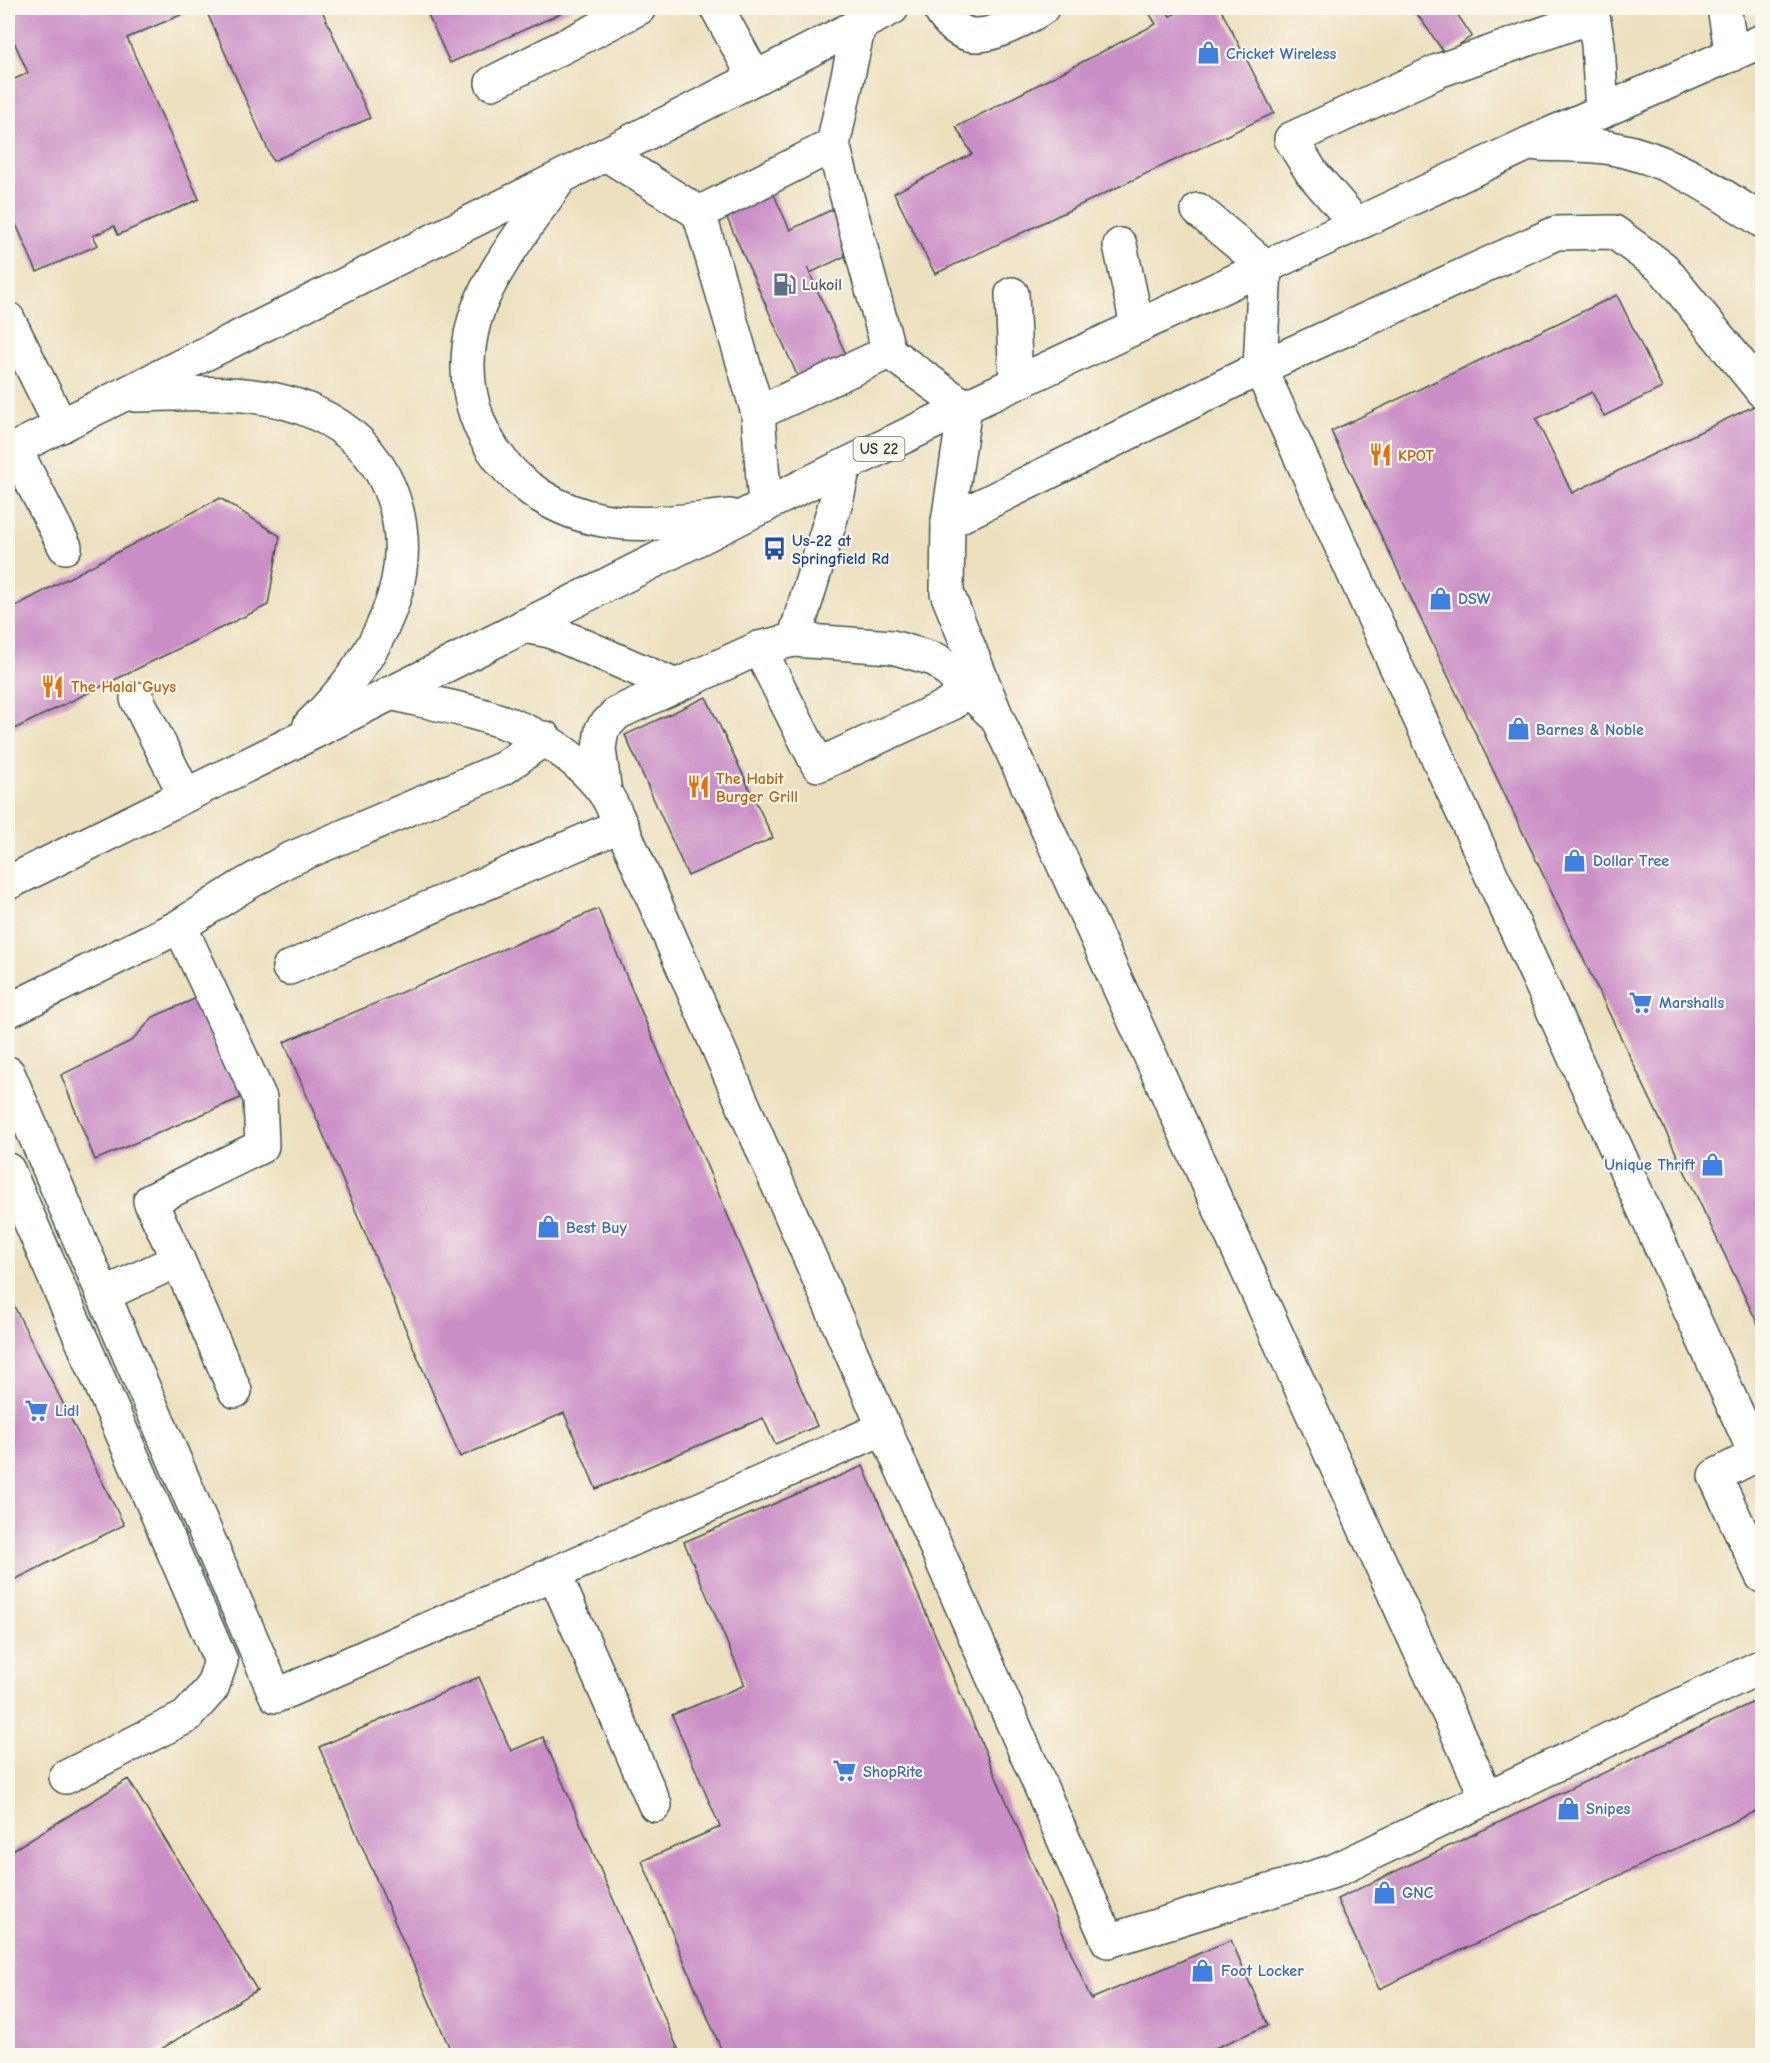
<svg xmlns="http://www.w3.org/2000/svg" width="1770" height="2063" font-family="'Comic Neue',sans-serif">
<rect width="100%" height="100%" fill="#fbf7ec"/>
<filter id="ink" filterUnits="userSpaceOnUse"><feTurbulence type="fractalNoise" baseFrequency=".0167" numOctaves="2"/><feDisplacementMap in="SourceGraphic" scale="12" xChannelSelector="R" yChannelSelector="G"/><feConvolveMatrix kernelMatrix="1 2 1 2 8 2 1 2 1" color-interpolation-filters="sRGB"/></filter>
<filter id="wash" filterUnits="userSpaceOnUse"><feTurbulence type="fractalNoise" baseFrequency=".008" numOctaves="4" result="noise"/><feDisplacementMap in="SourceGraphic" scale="24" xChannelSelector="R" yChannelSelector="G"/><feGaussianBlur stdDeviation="1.35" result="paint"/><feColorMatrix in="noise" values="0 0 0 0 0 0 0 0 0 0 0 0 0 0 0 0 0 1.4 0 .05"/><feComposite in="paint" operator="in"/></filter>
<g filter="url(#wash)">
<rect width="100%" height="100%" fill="#ede0bf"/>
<g id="blocks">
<!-- building -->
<g fill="#ca8ec6">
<polygon points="8,8 197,8 127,38 199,199 118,235 114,226 93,236 98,245 37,272 8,206 8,82 28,73 8,28"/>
<polygon points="205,8 321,8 370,118 273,161"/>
<polygon points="425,8 573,8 450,63"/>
<polygon points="1146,8 1165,8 1170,16 1188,8 1220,8 1274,113 935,274 894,193 972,154 956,127 1156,24"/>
<polygon points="1413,8 1453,8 1472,36 1445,54"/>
<polygon points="770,186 790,230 837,207 858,250 810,273 807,267 850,364 802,386 722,207"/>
<polygon points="1617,295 1662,388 1604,416 1592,392 1536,419 1572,493 1756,405 1762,419 1762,1333 1331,431"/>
<polygon points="220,498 280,536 268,605 8,732 8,610"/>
<polygon points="706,697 773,838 688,876 625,735"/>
<polygon points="598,909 817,1426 775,1444 763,1418 596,1489 564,1413 460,1457 284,1042"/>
<polygon points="199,997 245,1096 95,1160 61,1075 133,1040 153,1017"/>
<polygon points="8,1294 124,1525 8,1583"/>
<polygon points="863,1466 1091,1999 1231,1940 1268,2025 1197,2056 724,2056 642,1861 720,1827 672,1715 745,1685 684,1542"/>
<polygon points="479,1677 511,1751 543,1737 681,2056 453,2056 319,1747"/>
<polygon points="1762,1698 1762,1808 1379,1989 1337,1899"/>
<polygon points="128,1779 257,1990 150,2056 13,2056 8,2046 8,1853"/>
</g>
</g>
</g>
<g filter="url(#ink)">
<use href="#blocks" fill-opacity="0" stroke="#3e5549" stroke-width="1.5"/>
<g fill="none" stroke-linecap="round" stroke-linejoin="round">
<defs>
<g id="minor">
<polyline points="717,8 755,78"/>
<path d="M939 8C959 42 981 40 1014 24 1023 19 1033 14 1042 8"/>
<polyline points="1724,8 1732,55"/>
<polyline points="859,25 833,145 889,352 965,407 948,522 947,593 998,720 1487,1798"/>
<polyline points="492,83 639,8"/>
<polyline points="606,154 699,213 758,413 765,506"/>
<polyline points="699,213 833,145"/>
<polyline points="1356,224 1312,173 1291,139 1438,71 1593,16 1598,44 1602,112"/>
<polyline points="1120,245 1137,325"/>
<polyline points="1012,294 1016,383"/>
<polyline points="8,319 61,426"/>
<polyline points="1762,391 1663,268 1614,232 1556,233 1260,368 1756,1455 1715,1476 1762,1576"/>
<polyline points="758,413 889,352"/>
<polyline points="15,449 65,547"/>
<polyline points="948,522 1260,368 1265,266 1198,210"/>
<polyline points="524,626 550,631 676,686"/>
<polyline points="794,640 837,498 844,466"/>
<polyline points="759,648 818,765 953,703 963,685"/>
<path d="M390 693C469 712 552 722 604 792 611 801 616 814 621 825L1108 1941 1334 1871 1762 1666"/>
<polyline points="137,699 185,795"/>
<polyline points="605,793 599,749 602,729 617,713 759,648 794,640 892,647 937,660 991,712"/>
<polyline points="289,968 621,825"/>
<polyline points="8,1011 180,926 241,887 288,860 504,768 545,738"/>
<polyline points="8,1073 276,1696 884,1428"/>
<polyline points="8,1170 221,1661 212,1688 186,1717 66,1777"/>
<polyline points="178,1260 150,1201 262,1146 260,1098 180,926"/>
<polyline points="103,1295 178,1260 235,1391"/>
<polyline points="554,1573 655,1805"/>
</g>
<g id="highway">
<path d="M1538 144C1562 145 1587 144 1611 148 1669 158 1715 190 1762 221"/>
<path d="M560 178C532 220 487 274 474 322 448 417 509 503 603 520 644 528 689 520 730 516"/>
<path d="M135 395C195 394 259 387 315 413 349 428 373 451 388 485 427 574 374 663 310 725"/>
<polyline points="8,452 561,177 892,8"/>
<polyline points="8,883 292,743 831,472 965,407 1530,143 1762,41"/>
</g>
</defs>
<!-- minor casing -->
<use href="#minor" stroke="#3e5549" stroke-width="36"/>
<!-- highway casing -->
<use href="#highway" stroke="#3e5549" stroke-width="36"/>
<!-- minor -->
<use href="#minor" stroke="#fff" stroke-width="33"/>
<!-- highway -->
<use href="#highway" stroke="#fff" stroke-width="33"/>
</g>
</g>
<!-- icons -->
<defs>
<symbol id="shop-bare" viewBox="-9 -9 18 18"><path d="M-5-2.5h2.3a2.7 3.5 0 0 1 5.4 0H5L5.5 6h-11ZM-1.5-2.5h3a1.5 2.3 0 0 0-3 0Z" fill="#3f7fe0" stroke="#fbf7ec" stroke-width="2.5" paint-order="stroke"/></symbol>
<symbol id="fuel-bare" viewBox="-9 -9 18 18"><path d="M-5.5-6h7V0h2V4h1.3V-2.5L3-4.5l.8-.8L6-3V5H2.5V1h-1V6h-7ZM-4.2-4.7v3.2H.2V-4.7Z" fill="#5c6f8a" stroke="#fbf7ec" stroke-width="2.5" paint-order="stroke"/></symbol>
<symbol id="restaurant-bare" viewBox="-9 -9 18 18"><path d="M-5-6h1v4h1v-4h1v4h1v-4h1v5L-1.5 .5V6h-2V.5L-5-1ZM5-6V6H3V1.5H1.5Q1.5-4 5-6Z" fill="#e8710a" stroke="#fbf7ec" stroke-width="2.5" paint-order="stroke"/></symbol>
<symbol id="bus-bare" viewBox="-9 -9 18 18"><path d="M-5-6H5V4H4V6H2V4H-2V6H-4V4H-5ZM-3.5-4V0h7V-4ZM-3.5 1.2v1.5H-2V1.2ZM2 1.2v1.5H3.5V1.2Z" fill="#1a4fb4" stroke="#fbf7ec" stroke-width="2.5" paint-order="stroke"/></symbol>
<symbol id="supermarket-bare" viewBox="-9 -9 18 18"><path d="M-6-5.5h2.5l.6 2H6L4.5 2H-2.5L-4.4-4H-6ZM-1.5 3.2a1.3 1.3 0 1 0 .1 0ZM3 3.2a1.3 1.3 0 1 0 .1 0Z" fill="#3f7fe0" stroke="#fbf7ec" stroke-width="2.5" paint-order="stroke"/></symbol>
</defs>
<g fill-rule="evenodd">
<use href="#shop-bare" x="1192" y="36" width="33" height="33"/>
<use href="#fuel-bare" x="768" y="268" width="33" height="33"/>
<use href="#restaurant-bare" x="1364" y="438" width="33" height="33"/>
<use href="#bus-bare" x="758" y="532" width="33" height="33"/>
<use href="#shop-bare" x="1424" y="582" width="33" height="33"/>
<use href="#restaurant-bare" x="36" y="670" width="33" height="33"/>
<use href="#shop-bare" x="1502" y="712" width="33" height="33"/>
<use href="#restaurant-bare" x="682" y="770" width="33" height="33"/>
<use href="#shop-bare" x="1558" y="844" width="33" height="33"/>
<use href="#supermarket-bare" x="1624" y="986" width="33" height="33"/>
<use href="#shop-bare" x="1696" y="1148" width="33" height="33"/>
<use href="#shop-bare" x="532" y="1210" width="33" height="33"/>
<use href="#supermarket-bare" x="20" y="1394" width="33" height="33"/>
<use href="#supermarket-bare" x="828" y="1754" width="33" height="33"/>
<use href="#shop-bare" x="1552" y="1792" width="33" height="33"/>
<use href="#shop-bare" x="1368" y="1876" width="33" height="33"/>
<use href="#shop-bare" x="1186" y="1954" width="33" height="33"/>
</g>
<g text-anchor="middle" stroke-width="4.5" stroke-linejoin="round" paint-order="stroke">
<!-- shield labels -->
<rect fill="#fbf7ec" stroke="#61756b" stroke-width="1.5" x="853.5" y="437" width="51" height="24" rx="4.5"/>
<g font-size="15" font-weight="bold" fill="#1f3d34">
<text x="879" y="454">US 22</text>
</g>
<!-- shop labels -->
<g font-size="16" font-weight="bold" fill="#366cbe" stroke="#fbf7ec" text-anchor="start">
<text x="1226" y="59">Cricket Wireless</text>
<text x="1458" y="604">DSW</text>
<text x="1536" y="735">Barnes &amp; Noble</text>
<text x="1593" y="866">Dollar Tree</text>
<text x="1659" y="1008">Marshalls</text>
<text x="1695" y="1170" text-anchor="end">Unique Thrift</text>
<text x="566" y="1233">Best Buy</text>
<text x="55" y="1416">Lidl</text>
<text x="863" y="1777">ShopRite</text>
<text x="1586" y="1814">Snipes</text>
<text x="1402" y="1898">GNC</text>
<text x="1221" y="1976">Foot Locker</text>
</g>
<!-- service labels -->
<g font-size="16" font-weight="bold" fill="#4e5e75" stroke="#fbf7ec" text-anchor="start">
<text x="802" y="290">Lukoil</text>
</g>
<!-- food labels -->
<g font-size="16" font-weight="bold" fill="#c56008" stroke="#fbf7ec" text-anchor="start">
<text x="1398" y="461">KPOT</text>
<text x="71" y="692">The Halal Guys</text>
<text x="716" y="784">The Habit<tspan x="716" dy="18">Burger Grill</tspan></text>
</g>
<!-- transit labels -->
<g font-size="16" font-weight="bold" fill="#164399" stroke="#fbf7ec" text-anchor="start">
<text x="792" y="546">Us-22 at<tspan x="792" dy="18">Springfield Rd</tspan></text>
</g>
</g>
<!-- margin -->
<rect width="1770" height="2063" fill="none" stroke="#fbf7ec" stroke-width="30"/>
</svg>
